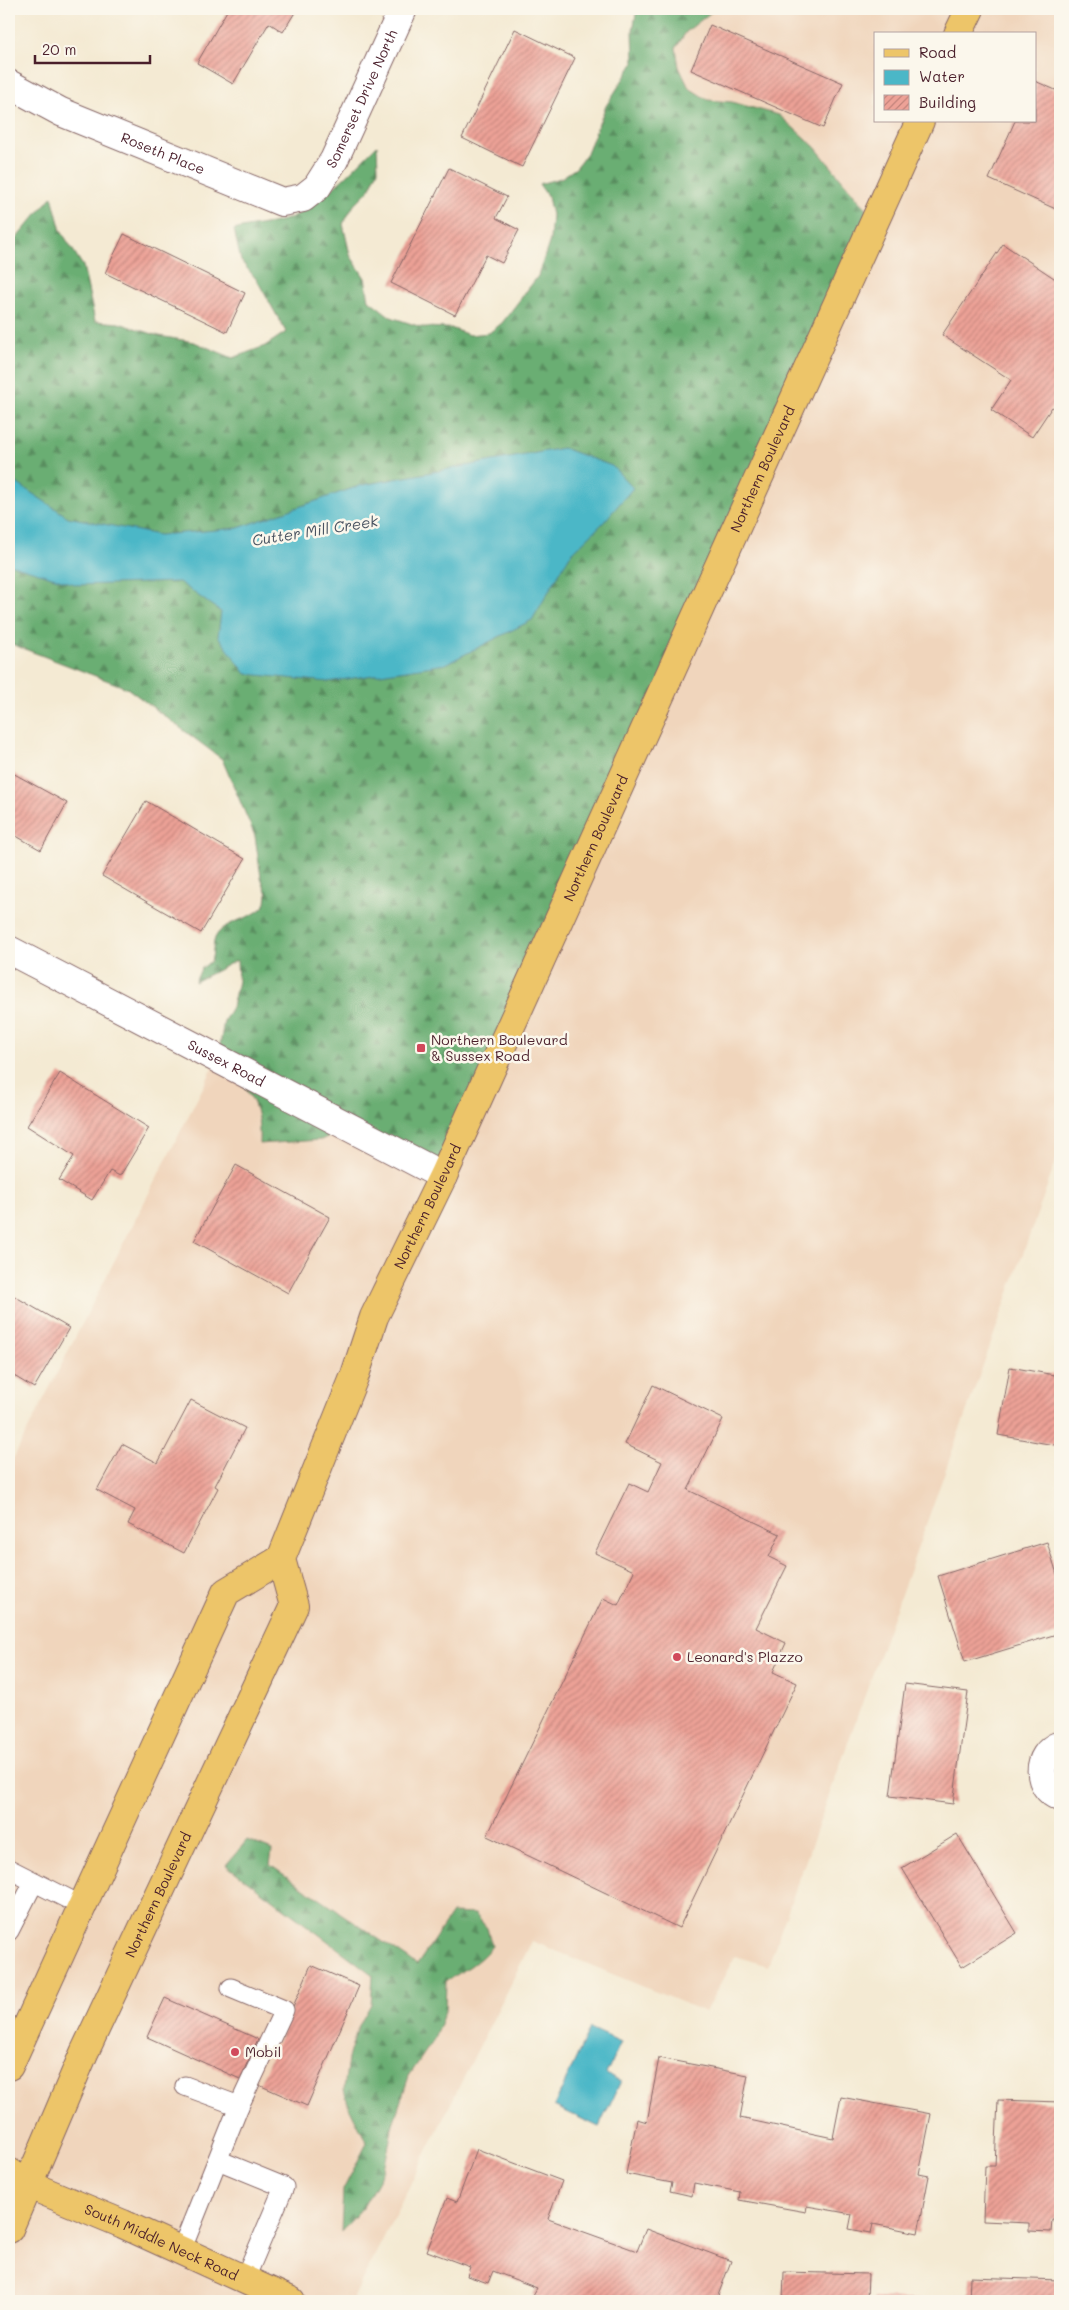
<svg xmlns="http://www.w3.org/2000/svg" width="1069" height="2310" font-family="Mali,sans-serif">
<defs>
<pattern id="forest-firs" width="22" height="20" patternUnits="userSpaceOnUse" patternTransform="scale(1.25)"><rect width="22" height="20" fill="#6aae73"/><path d="M5 1l3.5 6h-7zM16 11l3.5 6h-7z" fill="#598d5f"/></pattern>
<pattern id="building-hatch" width="6" height="6" patternUnits="userSpaceOnUse" patternTransform="scale(1.25)"><rect width="6" height="6" fill="#eda297"/><path d="M-1 1l2-2M0 6l6-6M5 7l2-2" fill="none" stroke="#c2837b"/></pattern>
</defs>
<rect width="100%" height="100%" fill="#fbf7ec"/>
<filter id="ink" filterUnits="userSpaceOnUse"><feTurbulence type="fractalNoise" baseFrequency=".02" numOctaves="2"/><feDisplacementMap in="SourceGraphic" scale="10" xChannelSelector="R" yChannelSelector="G"/><feConvolveMatrix kernelMatrix="1 2 1 2 8 2 1 2 1" color-interpolation-filters="sRGB"/></filter>
<filter id="wash" filterUnits="userSpaceOnUse"><feTurbulence type="fractalNoise" baseFrequency=".0096" numOctaves="4" result="noise"/><feDisplacementMap in="SourceGraphic" scale="20" xChannelSelector="R" yChannelSelector="G"/><feGaussianBlur stdDeviation="1.12" result="paint"/><feColorMatrix in="noise" values="0 0 0 0 0 0 0 0 0 0 0 0 0 0 0 0 0 1.4 0 .05"/><feComposite in="paint" operator="in"/></filter>
<g filter="url(#wash)">
<rect width="100%" height="100%" fill="#f4ead3"/>
<!-- built -->
<path fill="#f0d5bc" fill-rule="evenodd" d="M663 9H1060V1150L768 1966 735 1956 705 2012 532 1941 352 2301H9V1467L218 1058 618 107ZM875 34H1035V121H875Z"/>
<!-- forest -->
<g fill="url(#forest-firs)" stroke="#5a664f">
<path d="M637 9H715L686 32 676 48 679 67 689 88 708 100 732 102 779 115 815 147 872 216 443 1176 338 1132 321 1140 259 1144C261 1099 247 1089 218 1058L224 1021 232 1007 238 981 237 960 195 982 201 969 211 961C214 953 212 945 215 938 225 918 255 921 266 903L267 894 261 877 255 836 222 759 127 688 9 643V247L52 196 61 231 83 266 95 321 119 323 159 336 194 342 233 358 265 346 286 332 257 280 241 261 234 230C250 225 268 225 284 220 314 212 355 167 377 145L378 170 369 190 354 205 343 224 350 255 365 278 369 300 391 317 421 327 451 328 469 335 489 333 502 323 538 276 550 240 552 215 548 197 539 184 561 178 576 168 587 153 606 106 634 62 633 30Z"/>
<path d="M247 1840 272 1850 270 1865 417 1965 452 1913 475 1914 487 1928 492 1946C480 1962 463 1971 446 1981L445 2011 434 2039 409 2076 393 2124 384 2170 363 2207 341 2232 343 2190 367 2143 349 2107 344 2090 348 2058 357 2029 371 2004 373 1975 226 1865Z"/>
</g>
<!-- water -->
<g fill="#4bb7c7" stroke="#4a6b79">
<polygon points="563,448 612,466 633,488 603,523 570,555 532,620 446,664 328,682 246,674 218,636 221,612 179,582 78,585 9,564 9,478 68,517 159,535 238,528 362,485"/>
<polygon points="590,2028 621,2042 606,2074 621,2081 599,2127 554,2106"/>
</g>
<g id="blocks">
<!-- building -->
<g fill="url(#building-hatch)">
<polygon points="228,9 297,9 283,32 269,23 233,84 197,63"/>
<polygon points="710,25 843,83 823,128 691,70"/>
<polygon points="515,29 575,58 522,167 462,138"/>
<polygon points="1035,81 1060,92 1060,211 989,179 1015,121 1035,121"/>
<polygon points="449,168 507,197 496,218 519,230 502,263 486,255 455,315 391,283"/>
<polygon points="124,234 245,293 227,332 105,273"/>
<polygon points="1003,244 1060,282 1060,412 1052,407 1032,437 991,410 1011,380 942,335"/>
<polygon points="9,771 67,803 41,850 9,832"/>
<polygon points="146,801 245,859 201,933 102,876"/>
<polygon points="60,1073 149,1128 120,1176 110,1171 92,1200 59,1180 74,1156 27,1126"/>
<polygon points="236,1165 330,1217 288,1293 194,1241"/>
<polygon points="9,1293 69,1328 34,1388 9,1373"/>
<polygon points="1010,1367 1060,1376 1060,1446 998,1435"/>
<polygon points="653,1385 723,1419 688,1490 780,1534 769,1557 787,1566 756,1628 786,1643 773,1672 797,1683 679,1928 487,1836 603,1598 618,1605 634,1571 595,1553 629,1483 648,1492 662,1462 625,1444"/>
<polygon points="191,1400 245,1428 215,1486 218,1488 184,1553 128,1524 135,1510 97,1490 122,1444 158,1463"/>
<polygon points="1047,1542 1060,1584 1060,1633 965,1662 938,1576"/>
<polygon points="905,1684 968,1692 953,1804 890,1796"/>
<polygon points="957,1834 1017,1933 962,1967 902,1868"/>
<polygon points="311,1965 359,1986 307,2106 259,2085"/>
<polygon points="165,1998 258,2039 240,2079 147,2037"/>
<polygon points="659,2058 748,2075 740,2118 833,2138 841,2097 931,2114 919,2174 929,2176 918,2233 873,2224 871,2233 849,2229 852,2214 807,2206 806,2212 739,2200 740,2192 694,2183 692,2196 670,2191 672,2183 626,2174 637,2119 647,2122"/>
<polygon points="998,2100 1060,2102 1060,2219 1052,2219 1051,2232 1029,2231 1029,2223 983,2221 985,2166 995,2166"/>
<polygon points="477,2149 562,2181 548,2219 637,2251 646,2229 731,2261 716,2301 551,2301 533,2295 537,2288 493,2271 488,2283 467,2276 470,2267 427,2251 447,2198 457,2202"/>
<polygon points="784,2272 868,2274 867,2301 783,2301"/>
<polygon points="970,2277 1060,2280 1060,2301 969,2301"/>
<polygon points="874,2298 933,2300 933,2301 873,2301"/>
</g>
</g>
</g>
<g filter="url(#ink)">
<use href="#blocks" fill-opacity="0" stroke="#866666" stroke-width="1"/>
<g fill="none" stroke-linecap="round" stroke-linejoin="round">
<defs>
<g id="service">
<polyline points="9,1869 82,1906"/>
<polyline points="9,1931 34,1882"/>
<polyline points="185,2086 239,2106 284,2010 231,1988"/>
<polyline points="218,2160 284,2187 244,2281"/>
<polyline points="181,2251 239,2106"/>
</g>
<g id="minor">
<path id="s1" d="M9 84 61 112 282 202 303 198 317 187 334 160 403 9"/>
<path id="s2" d="M9 950 443 1176"/>
<path d="M1060 1745C1035 1754 1036 1788 1060 1797"/>
</g>
<g id="primary">
<polyline points="958,34 970,9"/>
<polyline points="9,2066 226,1592 281,1559"/>
<path id="s3" d="M9 2172 29 2185 123 2224 291 2301"/>
<path id="s4" d="M9 2229 84 2053 294 1606 281 1559 355 1375 374 1317 443 1176 920 121"/>
</g>
</defs>
<!-- service casing -->
<use href="#service" stroke="#866666" stroke-width="21"/>
<!-- minor casing -->
<use href="#minor" stroke="#866666" stroke-width="30"/>
<!-- primary casing -->
<use href="#primary" stroke="#866666" stroke-width="30"/>
<!-- service -->
<use href="#service" stroke="#fff" stroke-width="19"/>
<!-- minor -->
<use href="#minor" stroke="#fff" stroke-width="28"/>
<!-- primary -->
<use href="#primary" stroke="#edc569" stroke-width="28"/>
</g>
</g>
<!-- markers -->
<g fill="#d1495b" stroke="#fbf7ec" stroke-width="2">
<rect x="416" y="1043" width="10" height="10" rx="2.5"/>
<circle cx="677" cy="1657" r="5"/>
<circle cx="235" cy="2052" r="5"/>
</g>
<g text-anchor="middle" stroke-width="5" stroke-linejoin="round" paint-order="stroke">
<!-- street labels -->
<g font-size="14" fill="#4a1f2b" stroke="#fbf7ec">
<text dy="5" stroke="none"><textPath href="#s1" startOffset="436">Somerset Drive North</textPath></text>
<text dy="5" stroke="none"><textPath href="#s1" startOffset="169">Roseth Place</textPath></text>
<text dy="5" stroke="none"><textPath href="#s4" startOffset="1926">Northern Boulevard</textPath></text>
<text dy="5" stroke="none"><textPath href="#s4" startOffset="1521">Northern Boulevard</textPath></text>
<text dy="5" stroke="none"><textPath href="#s2" startOffset="245">Sussex Road</textPath></text>
<text dy="5" stroke="none"><textPath href="#s4" startOffset="1116">Northern Boulevard</textPath></text>
<text dy="5" stroke="none"><textPath href="#s4" startOffset="366">Northern Boulevard</textPath></text>
<text dy="5" stroke="none"><textPath href="#s3" startOffset="168">South Middle Neck Road</textPath></text>
</g>
<!-- poi labels -->
<g font-size="14" fill="#4a1f2b" stroke="#fbf7ec" text-anchor="start">
<text x="431" y="1045">Northern Boulevard<tspan x="431" dy="16">&amp; Sussex Road</tspan></text>
<text x="687" y="1662">Leonard's Plazzo</text>
<text x="245" y="2057">Mobil</text>
</g>
<!-- water labels -->
<g font-size="15" font-style="italic" fill="#4a5462" stroke="#fbf7ec">
<text transform="translate(315 531) rotate(-9)" y="5">Cutter Mill Creek</text>
</g>
</g>
<!-- margin -->
<rect width="1069" height="2310" fill="none" stroke="#fbf7ec" stroke-width="30"/>
<!-- legend -->
<rect x="874" y="32" width="162" height="90" fill="#fbf7ec" stroke="#b4a19f"/>
<rect x="884" y="49" width="25" height="8" fill="#edc569" stroke="#b4a19f"/>
<text x="919" y="58" font-size="15" fill="#4a1f2b">Road</text>
<rect x="884" y="70" width="25" height="15" fill="#4bb7c7" stroke="#b4a19f"/>
<text x="919" y="82" font-size="15" fill="#4a1f2b">Water</text>
<rect x="884" y="95" width="25" height="15" fill="url(#building-hatch)" stroke="#b4a19f"/>
<text x="919" y="108" font-size="15" fill="#4a1f2b">Building</text>
<!-- scale -->
<path d="M35 55v8h115v-8" fill="none" stroke="#4a1f2b" stroke-width="2.5"/>
<text x="42" y="55" font-size="15" fill="#4a1f2b" stroke="#fbf7ec" stroke-width="4" paint-order="stroke">20 m</text>
</svg>
